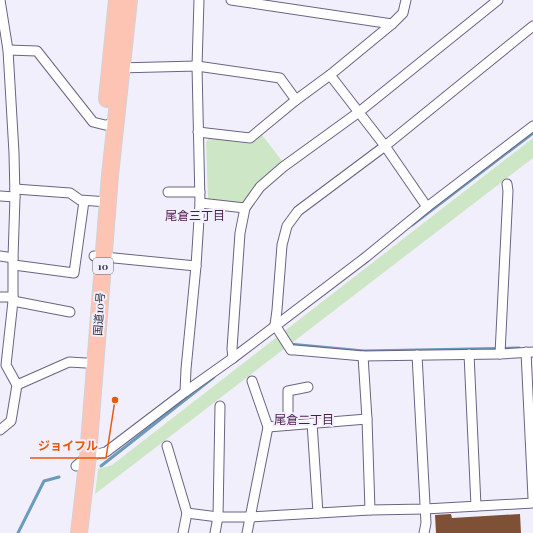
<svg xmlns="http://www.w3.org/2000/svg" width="533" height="533" font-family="'Playfair Display','Noto Sans JP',serif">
<rect width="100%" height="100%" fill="#f2effd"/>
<!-- green -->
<g fill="#cde7c6">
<polygon points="262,135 283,162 242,206 208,201 206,142 209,138 251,144"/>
<polygon points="533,138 533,158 95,494 98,469 112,465"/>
</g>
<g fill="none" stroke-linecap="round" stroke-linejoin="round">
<!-- stream -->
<g stroke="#6a9abc" stroke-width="3">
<polyline points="412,225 533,133"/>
<polyline points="289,344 364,351 519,348"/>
<polyline points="101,466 214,377"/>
<polyline points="18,533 44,481 59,477"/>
</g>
</g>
<!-- building -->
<polygon fill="#7e5137" points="451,514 452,518 520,514 521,533 436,533 435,515"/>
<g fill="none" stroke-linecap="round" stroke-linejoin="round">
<defs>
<g id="street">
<polyline points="231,0 392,24"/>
<polyline points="533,26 385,146 298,211 287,226 282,245 277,310 275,325 291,350 295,350 363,356 500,354 533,352"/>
<polyline points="8,50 37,51 93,122 105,125 116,124"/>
<polyline points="118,68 197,66 280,78 296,100"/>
<polyline points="330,75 385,146 427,207"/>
<polyline points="198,132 250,138 296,100 330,75 392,24 403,13 406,0"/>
<polyline points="15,189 70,193 80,200 108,202"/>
<polyline points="168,192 200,192"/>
<polyline points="0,196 15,197"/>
<polyline points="200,203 245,208"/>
<polyline points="0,256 13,258"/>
<polyline points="94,256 196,266"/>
<polyline points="14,265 74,273 84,201"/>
<polyline points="0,297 13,297"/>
<polyline points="13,301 70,312"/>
<polyline points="526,352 533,498"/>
<polyline points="469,354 476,506"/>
<polyline points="500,354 508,191 507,184"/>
<polyline points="417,355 426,523 424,533"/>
<polyline points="363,356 367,419 370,510"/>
<polyline points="233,358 232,349 240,233 245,208 260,187 283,167 359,112 498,0"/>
<polyline points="17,385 69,362 86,363"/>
<polyline points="185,392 186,369 196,266 200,203 197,66 199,0"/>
<polyline points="312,423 318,513"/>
<polyline points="288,425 288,391 308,387"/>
<polyline points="268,427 367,419"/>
<polyline points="0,430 11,421 17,385 6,365 13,301 13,258 15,197 14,153 8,50 0,0"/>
<polyline points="167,446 187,513 183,533"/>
<polyline points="76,466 88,456 106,452 185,392 233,358 366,257 427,207 533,126"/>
<polyline points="187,513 218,517 251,517 370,510 425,509 533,503"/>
<polyline points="215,533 218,517 220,406"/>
<polyline points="247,533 268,427 252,381"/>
</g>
<g id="highway">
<polyline points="107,99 117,0"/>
<polyline points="79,533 88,456 110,175 129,0"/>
</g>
</defs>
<!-- street casing -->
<use href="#street" stroke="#6b6382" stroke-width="11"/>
<!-- highway casing -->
<use href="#highway" stroke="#d2d1d4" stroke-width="18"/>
<!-- street -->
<use href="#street" stroke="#fff" stroke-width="9"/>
<!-- highway -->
<use href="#highway" stroke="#fdc4b3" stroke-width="16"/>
</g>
<g text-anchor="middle" stroke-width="4" stroke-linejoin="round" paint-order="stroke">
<!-- shield labels -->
<rect fill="#f2effd" stroke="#6b6775" stroke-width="1" x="93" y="258" width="20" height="16" rx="3"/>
<g font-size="10" font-weight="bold" fill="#312d3b">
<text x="103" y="270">10</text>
</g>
<!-- street labels -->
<g font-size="11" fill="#312d3b" stroke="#f2effd">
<text transform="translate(99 314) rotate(-86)" y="4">国道10号</text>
</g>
<!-- neighbourhood labels -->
<g font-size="12" fill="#4a1b4d" stroke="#f2effd">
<text x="195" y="220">尾倉三丁目</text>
<text x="304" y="424">尾倉二丁目</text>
</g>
</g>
<!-- callouts -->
<path fill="none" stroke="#e8590c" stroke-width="1.5" d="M115 400L106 458H30"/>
<circle fill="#e8590c" stroke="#f2effd" stroke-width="1.5" cx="115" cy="400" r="4"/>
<g font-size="12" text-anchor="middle" font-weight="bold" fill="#e8590c" stroke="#f2effd" stroke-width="4" stroke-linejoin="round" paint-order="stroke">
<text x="68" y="450">ジョイフル</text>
</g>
</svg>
